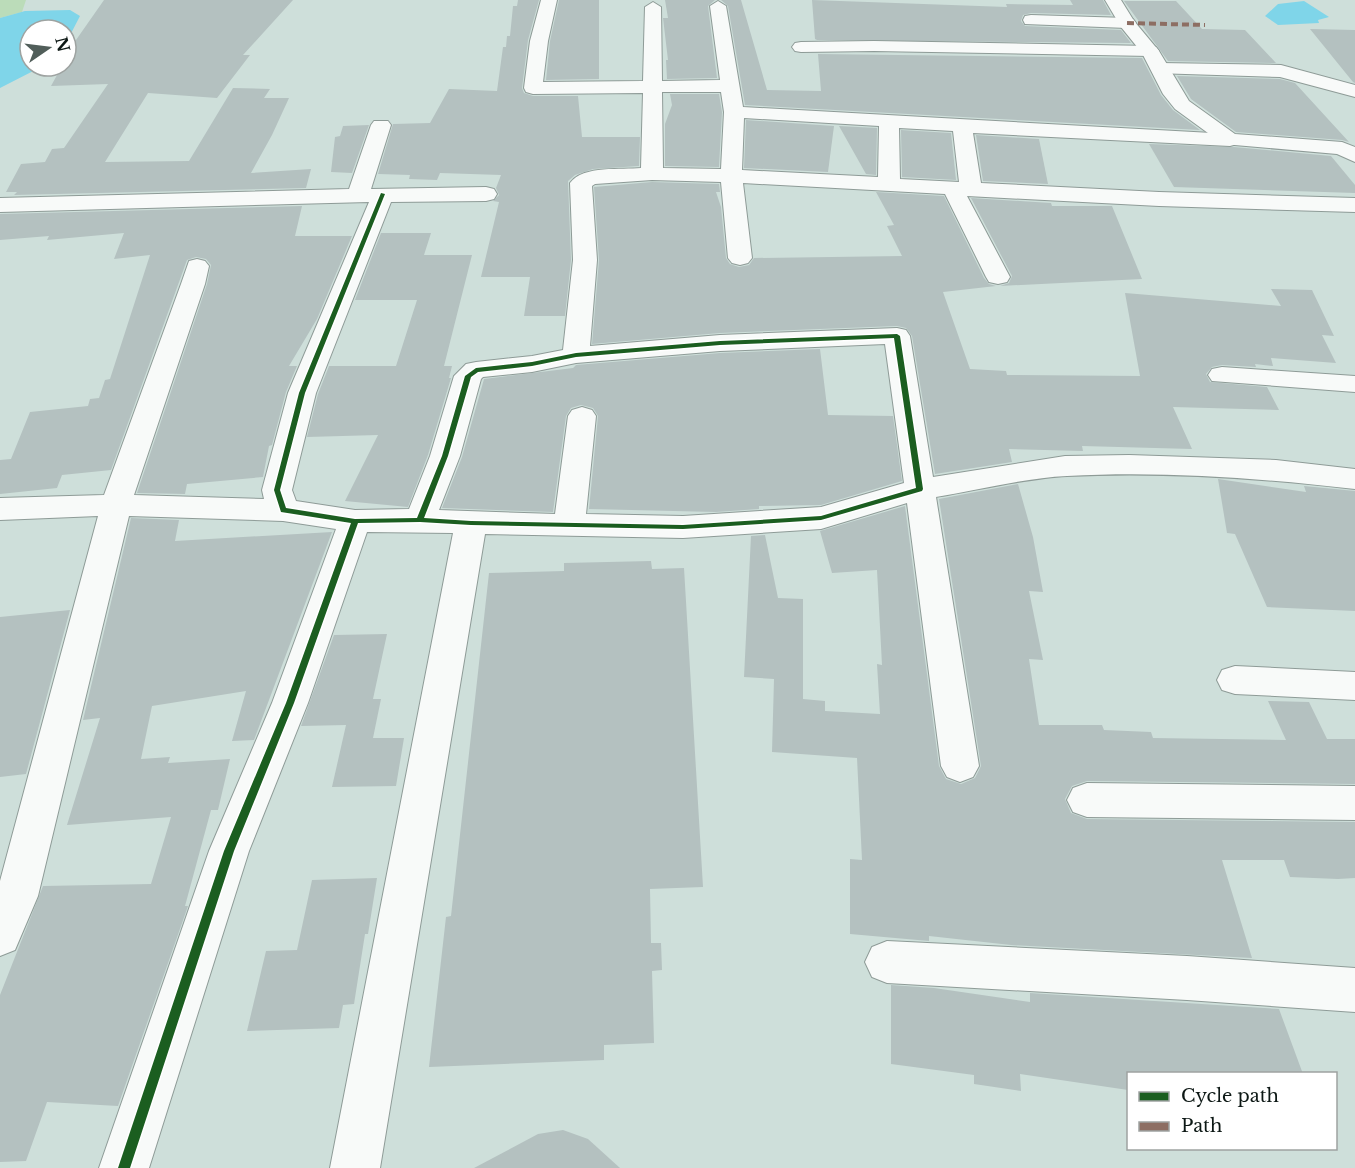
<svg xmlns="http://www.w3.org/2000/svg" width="1355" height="1168" font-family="'Libre Baskerville',serif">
<rect width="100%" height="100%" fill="#cedfda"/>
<!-- green -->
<polygon fill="#bbdcb9" points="0,0 26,0 22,12 0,18"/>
<!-- water -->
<g fill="#7fd5e9">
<polygon points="1304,1 1329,17 1318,20 1319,23 1278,25 1265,16 1278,4"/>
<polygon points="70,10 80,16 66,43 66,30 30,30 30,66 43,66 0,88 0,18 25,11"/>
</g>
<!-- building -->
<g fill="#b4c1c0">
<polygon points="104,0 293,0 243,55 250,55 217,98 148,93 105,162 189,161 233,88 270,89 264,98 289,98 272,135 251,173 311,169 306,188 14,195 17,192 6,192 21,164 45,162 52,149 64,148 108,84 51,86 62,66 66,66 66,59 76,40"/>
<polygon points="518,0 539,0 528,40 522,88 524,93 533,96 578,96 582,137 640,137 639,166 593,169 575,175 568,181 571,260 565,316 524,316 530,277 481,277 499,202 493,201 499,195 496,188 501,175 440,173 437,180 409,179 410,175 378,174 393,124 430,123 449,89 497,91 503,47 506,47 507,36 510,36 513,6 517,6"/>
<polygon points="559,0 599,0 599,79 546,80 550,41"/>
<polygon points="665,0 715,0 708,6 717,78 667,79 666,60 668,60 663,18 668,18"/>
<polygon points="721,0 741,0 767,90 821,91 818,54 1142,58 1161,95 1173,110 1200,130 745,105 728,6"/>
<polygon points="812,0 1007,7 1006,4 1073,5 1070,0 1103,0 1111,15 1031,13 1023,15 1021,21 1025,26 1121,30 1131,43 817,40 815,39"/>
<polygon points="1124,1 1176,1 1202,29 1245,30 1276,63 1168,61"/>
<polygon points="1310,29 1355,30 1355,83 1353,82"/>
<polygon points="1177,76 1280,79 1295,83 1349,142 1342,140 1236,132 1191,99"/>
<polygon points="670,94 719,94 722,112 719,167 665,166 665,124 672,105"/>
<polygon points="746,120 834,126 828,172 744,168"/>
<polygon points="369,125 352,173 331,172 335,137 340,136 343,126"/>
<polygon points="839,126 877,128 876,175 866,174"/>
<polygon points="901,130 951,133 956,180 902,177"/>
<polygon points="976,135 1039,139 1048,184 983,181"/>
<polygon points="1149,144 1234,147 1331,156 1355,185 1355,193 1174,187"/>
<polygon points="652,182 719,184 720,192 716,192 721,207 726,258 730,264 739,267 749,265 754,258 902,256 887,226 894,225 876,192 944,196 984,278 989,284 996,286 943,292 970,369 1006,371 1007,375 1140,376 1125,293 1281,306 1271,289 1312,290 1334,336 1322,335 1336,363 1271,358 1273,366 1255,364 1256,367 1222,365 1212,367 1206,374 1210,382 1267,387 1279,410 1173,407 1192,449 1082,446 1083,451 1009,449 1012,462 935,474 912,336 906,328 897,326 720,333 592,344 599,260 594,187"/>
<polygon points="971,198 1051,203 1052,206 1112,206 1142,279 1000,286 1009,283 1012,276"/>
<polygon points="302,206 295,236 352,236 317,319 289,366 297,366 286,392 272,445 269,446 263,477 187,484 185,494 137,493 207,284 211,265 206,259 196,257 187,260 111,470 62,475 57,488 0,494 0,460 11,459 30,412 88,406 90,399 99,398 105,380 110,379 150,255 114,259 124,233 47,240 49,236 0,240 0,214"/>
<polygon points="381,233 431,233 424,255 472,255 444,366 452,366 449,378 451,378 428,455 408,507 345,501 378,435 307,437 318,394 329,366 396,366 417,300 355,300"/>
<polygon points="820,349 828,415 893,416 902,481 821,505 759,506 759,509 716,512 589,509 598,416 593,408 581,405 571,408 566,416 553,512 442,508 462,457 484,379 573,368 576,365 720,353"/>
<polygon points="1218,479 1306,492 1304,486 1355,491 1355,611 1267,607 1235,534 1227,533"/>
<polygon points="1018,484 1033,537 1043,592 1029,591 1043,660 1029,659 1039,725 1102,725 1104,730 1151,732 1153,738 1286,740 1268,701 1309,702 1327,739 1355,739 1355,784 1087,781 1072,786 1065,799 1071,813 1087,819 1355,822 1355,878 1338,879 1290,877 1284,860 1222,860 1252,958 1011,945 929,936 929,941 850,934 850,859 862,860 857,758 772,752 774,679 744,677 751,536 765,535 778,598 803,599 803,699 825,701 825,711 880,714 877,664 882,665 877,570 832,573 820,531 905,506 939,766 946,779 961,784 975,778 981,766 939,499"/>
<polygon points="131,518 179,520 175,541 332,532 254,740 232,741 246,691 152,706 141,759 170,757 168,763 230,759 218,810 211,810 185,906 188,906 118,1106 47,1102 26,1161 0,1162 0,995 43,886 151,884 171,817 67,825 100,718 83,720"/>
<polygon points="651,561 652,569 684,568 703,887 650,889 651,943 661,943 662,970 652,971 654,1043 604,1045 604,1060 429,1067 446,917 451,916 489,573 564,571 564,563"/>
<polygon points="70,610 26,774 0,777 0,617"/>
<polygon points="387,634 373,699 381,699 373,738 404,738 396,786 332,787 346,725 301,726 334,635"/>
<polygon points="377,878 368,934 365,934 354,1004 343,1005 339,1028 247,1031 266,951 297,950 312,880"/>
<polygon points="891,985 934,988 1030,1002 1030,993 1279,1009 1303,1074 1128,1074 1128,1090 1020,1074 1021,1091 974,1084 974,1075 891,1064"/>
<polygon points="563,1130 588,1139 620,1168 474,1168 538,1134"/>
</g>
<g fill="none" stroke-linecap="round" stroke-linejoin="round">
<defs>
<g id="minor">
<path d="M541 0H557L548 41 543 82 643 81 645 7 653 2 661 7 662 81 720 80 710 6 718 1 726 6 743 107 1230 134 1237 136 1240 140 1237 144 1230 146 973 133 981 183 1159 192 1355 198V212L1159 206 967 196 1010 277 1007 282 998 284 989 282 986 277 945 194 743 183 752 258 748 263 740 265 732 263 728 258 721 182 652 180 595 184 592 186 597 260 590 346 720 335 897 328 906 330 910 336 933 477 1065 456 1129 455 1276 460 1355 469V489C1260 478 1163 471 1067 476 1026 478 978 490 936 497L979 766 973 777 960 782 947 777 941 766 907 503 821 529 683 538 485 534 380 1168H330L453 533 367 532 308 703 249 851 149 1168H99L209 851 272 703 336 529 283 521 129 516 38 896 15 950 0 956V881L98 516 0 520V498L104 495 181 284 189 261 197 259 205 261 209 266 205 284 134 495 264 499 262 490 288 393 369 202 0 212V198L349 189 371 125 374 121H388L391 125 371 189 486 187 494 189 497 194 494 199 486 201 391 202 316 393 292 490 296 501 355 510 409 509 430 456 454 376 466 364 476 362 532 356 563 350 573 260 570 183C583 165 622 170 641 168L643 93 533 94 526 92 524 88 530 41ZM662 92H721L724 112 721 169 663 168ZM744 118 879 126 878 177 742 170ZM899 128 953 131 959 182 900 179ZM885 344 904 483 821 507 683 516 586 514 596 416 592 410 582 407 572 410 568 416 555 514 439 510 460 456 481 379 483 377 532 372 576 363 720 351Z"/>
<polygon points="1031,15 1127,18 1133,19 1136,23 1133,27 1127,28 1025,24 1023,20 1025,16"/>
<polygon points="874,41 1150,46 1156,47 1159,51 1156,55 1150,56 874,51 801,52 795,51 792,47 795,43 801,42"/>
<polygon points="1160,63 1281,65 1355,85 1355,97 1280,77 1154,73 1151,69 1154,65"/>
<polygon points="1222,367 1355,376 1355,392 1212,381 1208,375 1212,369"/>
<polygon points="1235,666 1355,672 1355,700 1235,694 1222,690 1217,680 1222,670"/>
<polygon points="1087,783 1355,786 1355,820 1087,817 1073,812 1067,800 1073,788"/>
<polygon points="887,941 1187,956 1355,968 1355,1012 1187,1000 887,983 872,977 865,962 872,947"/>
</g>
<polygon id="major" points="1105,0 1121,0 1134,21 1159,51 1189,101 1235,134 1342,142 1355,147 1355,162 1337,154 1223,144 1175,109 1163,94 1142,53 1121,27"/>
</defs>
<!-- minor casing -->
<use href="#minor" stroke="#8e9b97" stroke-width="2"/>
<!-- major casing -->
<use href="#major" stroke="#8e9b97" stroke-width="2"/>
<!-- minor -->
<use href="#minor" fill="#f8faf9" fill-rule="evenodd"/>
<!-- major -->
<use href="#major" fill="#f8faf9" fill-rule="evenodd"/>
<!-- quiet -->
<polyline stroke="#8d6e63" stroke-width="4" stroke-dasharray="7 4" stroke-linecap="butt" points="1127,23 1205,25"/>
<defs>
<path id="cycleway" d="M381 193 385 194 305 393 280 490 286 508 355 519 417 518 442 456 465 376 476 368 532 362 576 353 720 341 897 334 900 336 923 489 922 491 821 520 683 529 471 525 420 522 358 523 294 703 234 851 130 1168H118L224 851 286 703 351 523 281 512 274 490 299 393ZM894 338 916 488 821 516 683 525 471 521 424 518 448 456 471 377 478 372 532 366 576 357 720 345Z"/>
</defs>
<!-- cycleway casing -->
<use href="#cycleway" stroke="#fff" stroke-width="3"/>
<!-- cycleway -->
<use href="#cycleway" fill="#1b5e20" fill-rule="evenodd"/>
</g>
<!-- legend -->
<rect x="1127" y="1072" width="210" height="78" fill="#ffffff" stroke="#9ea3a1" stroke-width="1.5"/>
<rect x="1139" y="1092" width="30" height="9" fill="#1b5e20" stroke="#9ea3a1" stroke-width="1.5"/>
<text x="1181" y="1102" font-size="18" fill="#0d1815">Cycle path</text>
<rect x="1139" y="1122" width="30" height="9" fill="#8d6e63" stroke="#9ea3a1" stroke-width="1.5"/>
<text x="1181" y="1132" font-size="18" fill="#0d1815">Path</text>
<!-- north arrow -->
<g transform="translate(48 48) rotate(76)"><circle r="28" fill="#ffffff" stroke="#9ea3a1" stroke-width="1.5"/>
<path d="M0-4.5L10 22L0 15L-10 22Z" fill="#515e5a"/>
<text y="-9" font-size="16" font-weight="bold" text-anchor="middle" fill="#0d1815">N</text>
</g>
</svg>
